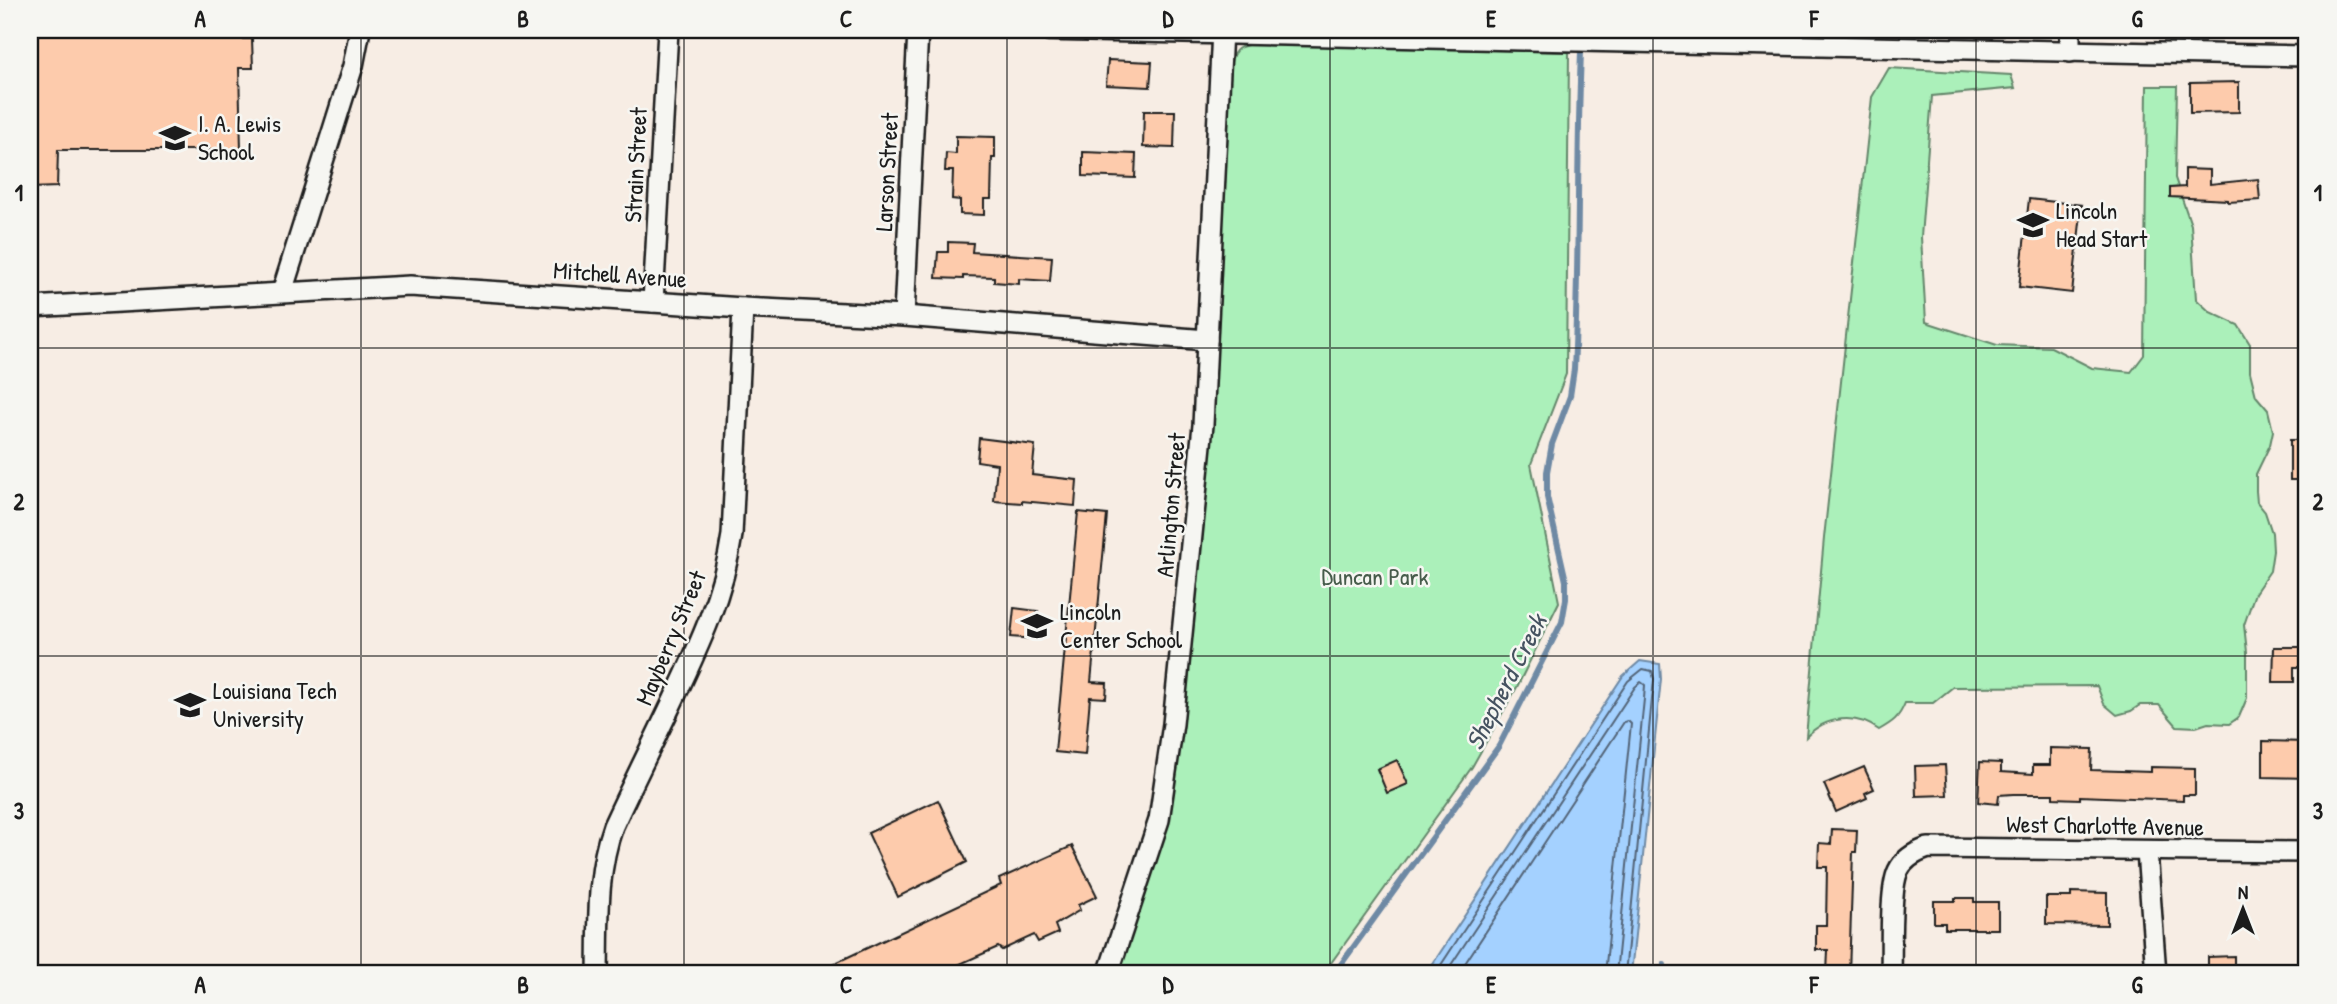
<svg xmlns="http://www.w3.org/2000/svg" width="2337" height="1004" font-family="'Patrick Hand',sans-serif">
<rect width="100%" height="100%" fill="#f7ede4"/>
<filter id="ink" filterUnits="userSpaceOnUse"><feTurbulence type="fractalNoise" baseFrequency=".0143" numOctaves="2"/><feDisplacementMap in="SourceGraphic" scale="14" xChannelSelector="R" yChannelSelector="G"/><feConvolveMatrix kernelMatrix="1 2 1 2 8 2 1 2 1" color-interpolation-filters="sRGB"/></filter>
<g filter="url(#ink)">
<!-- green -->
<g fill="#abf0ba" stroke="#64866b" stroke-width="2">
<path d="M1254 44 1569 52 1566 374 1531 464 1559 602 1517 687 1472 767 1323 974H1117L1167 824 1183 726 1214 379 1231 62C1234 48 1240 46 1254 44Z"/>
<path d="M1889 68 2011 75 2015 88 1932 96 1921 237 1926 322 1997 345 2051 347 2092 368 2131 372 2144 355 2147 86H2177L2175 178 2191 225 2196 299 2210 312 2238 325 2250 344V372L2256 396 2268 410 2273 431 2270 445 2256 474V491L2257 502 2265 512 2272 533 2273 551 2270 571 2255 593 2244 625 2247 652V698L2239 717 2229 724 2208 723 2196 727 2177 726 2159 705H2140L2131 711 2117 715 2104 704 2097 686 1953 687 1933 703H1905C1899 718 1893 722 1879 730 1856 713 1826 716 1806 737L1824 538 1872 97Z"/>
</g>
<!-- water -->
<polygon fill="#a4d1ff" stroke="#6e89a4" stroke-width="2" points="1640,661 1660,664 1661,679 1631,974 1426,974 1623,676"/>
<g fill="none" stroke-linecap="round" stroke-linejoin="round">
<!-- shore -->
<g stroke="#526477" stroke-width="2">
<polyline points="1435,974 1628,681 1643,669 1652,671 1654,679 1625,974"/>
<polyline points="1445,974 1635,687 1641,682 1645,685 1644,699 1616,974"/>
<polyline points="1458,974 1624,722 1628,721 1631,724 1605,974"/>
</g>
<!-- stream -->
<g stroke="#6e89a4" stroke-width="6">
<path d="M1334 974 1499 746 1562 622 1566 599V581L1547 497V472L1552 444 1570 396 1574 369C1580 256 1576 143 1582 30"/>
<polyline points="1663,974 1664,965"/>
</g>
</g>
<!-- building -->
<g fill="#fdcbac" stroke="#1c1c1c" stroke-width="2">
<polygon points="30,30 236,30 236,39 252,39 253,68 239,68 241,150 58,150 57,187 30,188"/>
<polygon points="1108,60 1152,62 1150,87 1106,85"/>
<polygon points="2239,82 2239,112 2190,113 2190,83"/>
<polygon points="1144,111 1175,111 1174,148 1143,147"/>
<polygon points="956,136 995,137 995,158 992,158 991,199 984,199 984,215 960,214 960,200 952,199 953,171 945,171 946,153 956,154"/>
<polygon points="1083,152 1136,154 1135,178 1083,176"/>
<polygon points="2185,169 2210,170 2210,184 2258,179 2260,200 2228,202 2228,200 2170,197 2170,188 2185,187"/>
<polygon points="2029,199 2082,205 2072,293 2019,287"/>
<polygon points="948,242 973,243 972,252 1052,257 1050,281 1019,279 1019,284 994,282 994,277 963,276 963,279 936,278 938,252 948,252"/>
<polygon points="979,438 1035,445 1032,475 1077,480 1075,506 1022,501 1022,503 994,501 997,464 977,461"/>
<rect x="2290" y="440" width="17" height="40"/>
<polygon points="1078,512 1107,515 1091,682 1107,683 1106,698 1090,697 1085,755 1055,752"/>
<polygon points="1014,608 1038,611 1035,639 1011,637"/>
<polygon points="2274,647 2307,647 2307,667 2294,667 2294,682 2273,682"/>
<polygon points="2263,741 2307,742 2307,778 2263,777"/>
<polygon points="2050,748 2092,749 2091,770 2151,772 2151,767 2195,768 2195,795 2183,795 2183,800 2080,796 2080,799 2053,798 2053,794 2013,794 1999,795 1998,804 1978,802 1980,762 2001,763 2001,772 2033,774 2033,765 2050,765"/>
<polygon points="1397,760 1408,784 1387,793 1377,769"/>
<polygon points="1945,765 1947,795 1916,796 1915,766"/>
<polygon points="1864,767 1874,789 1865,793 1867,798 1836,812 1824,784"/>
<polygon points="938,800 967,862 898,897 868,833"/>
<polygon points="1832,829 1857,830 1856,852 1853,852 1849,974 1827,974 1828,950 1816,950 1816,925 1826,925 1827,867 1818,867 1819,843 1831,844"/>
<polygon points="1072,846 1097,896 1078,905 1080,910 1055,925 1058,933 1038,942 1034,935 1002,950 998,947 938,974 812,974 1001,885 999,879"/>
<polygon points="2071,892 2107,893 2107,925 2046,924 2046,897 2071,897"/>
<polygon points="1955,898 1974,898 1974,902 1998,902 1998,929 1945,929 1945,923 1934,923 1934,901 1955,901"/>
<polygon points="2234,956 2234,974 2208,974 2208,957"/>
</g>
<g fill="none" stroke-linecap="round" stroke-linejoin="round">
<defs>
<g id="minor">
<polyline points="1039,30 2307,56"/>
<polyline points="2070,30 2070,52"/>
<polyline points="282,292 353,66 360,30"/>
<polyline points="653,302 668,30"/>
<polyline points="30,307 410,286 743,308 904,316 1207,340"/>
<polyline points="904,316 918,30"/>
<polyline points="2147,851 2156,974"/>
<path d="M598 974C599 924 596 873 613 826 632 785 652 745 671 705 697 650 723 597 732 535L743 308"/>
<polyline points="1108,974 1159,820 1173,724 1203,425 1222,30"/>
<path d="M1891 974C1892 951 1889 890 1898 871 1904 858 1916 852 1928 848L2307 852"/>
</g>
</defs>
<!-- minor casing -->
<use href="#minor" stroke="#1c1c1c" stroke-width="24"/>
<!-- minor -->
<use href="#minor" stroke="#f6f6f2" stroke-width="19"/>
</g>
</g>
<!-- grid -->
<path fill="none" stroke="#1c1c1c" stroke-width="2" stroke-opacity="0.55" d="M361 30V974M684 30V974M1007 30V974M1330 30V974M1653 30V974M1976 30V974M30 348H2307M30 656H2307"/>
<!-- icons -->
<defs>
<symbol id="school-bare" viewBox="-9 -9 18 18"><path d="M0-5L7-2L0 1L-7-2ZM-4 1L0 2.5L4 1V4Q0 6-4 4Z" fill="#1c1c1c" stroke="#f6f6f2" stroke-width="2.5" paint-order="stroke"/></symbol>
<symbol id="university-bare" viewBox="-9 -9 18 18"><path d="M0-5L7-2L0 1L-7-2ZM-4 1L0 2.5L4 1V4Q0 6-4 4Z" fill="#1c1c1c" stroke="#f6f6f2" stroke-width="2.5" paint-order="stroke"/></symbol>
</defs>
<g fill-rule="evenodd">
<use href="#school-bare" x="153" y="116" width="44" height="44"/>
<use href="#school-bare" x="2011" y="203" width="44" height="44"/>
<use href="#school-bare" x="1015" y="604" width="44" height="44"/>
<use href="#university-bare" x="168" y="683" width="44" height="44"/>
</g>
<g text-anchor="middle" stroke-width="5" stroke-linejoin="round" paint-order="stroke">
<!-- poi labels -->
<g font-size="24" fill="#1c1c1c" stroke="#f6f6f2" text-anchor="start">
<text x="198" y="132">I. A. Lewis<tspan x="198" dy="28">School</tspan></text>
<text x="2056" y="219">Lincoln<tspan x="2056" dy="28">Head Start</tspan></text>
<text x="1060" y="620">Lincoln<tspan x="1060" dy="28">Center School</tspan></text>
<text x="213" y="699">Louisiana Tech<tspan x="213" dy="28">University</tspan></text>
</g>
<!-- street labels -->
<g font-size="24" fill="#1c1c1c" stroke="#f6f6f2">
<text transform="translate(636 165) rotate(-87)" y="8">Strain Street</text>
<text transform="translate(887 172) rotate(-87)" y="8">Larson Street</text>
<text transform="translate(620 275) rotate(4)" y="8">Mitchell Avenue</text>
<text transform="translate(1171 505) rotate(-85)" y="8">Arlington Street</text>
<text transform="translate(671 638) rotate(-67)" y="8">Mayberry Street</text>
<text transform="translate(2105 826) rotate(1)" y="8">West Charlotte Avenue</text>
</g>
<!-- park labels -->
<g font-size="24" fill="#475c4b" stroke="#f6f6f2">
<text x="1375" y="585">Duncan Park</text>
</g>
<!-- water labels -->
<g font-size="26" font-style="italic" fill="#455260" stroke="#f6f6f2">
<text transform="translate(1506 682) rotate(-63)" y="9">Shepherd Creek</text>
</g>
</g>
<!-- margin -->
<rect width="2337" height="1004" fill="none" stroke="#f6f6f2" stroke-width="77"/>
<!-- north arrow -->
<g transform="translate(2243 909)" stroke="#f6f6f2" stroke-width="5" paint-order="stroke">
<path d="M0-5L12 26L0 18L-12 26Z" fill="#1c1c1c"/>
<text y="-10" font-size="19" font-weight="bold" text-anchor="middle" fill="#1c1c1c">N</text>
</g>
<rect x="38" y="38" width="2260" height="927" fill="none" stroke="#1c1c1c" stroke-width="2.5"/>
<g font-size="23" text-anchor="middle" font-weight="bold" fill="#1c1c1c">
<text x="200" y="27">A</text>
<text x="523" y="27">B</text>
<text x="846" y="27">C</text>
<text x="1168" y="27">D</text>
<text x="1491" y="27">E</text>
<text x="1814" y="27">F</text>
<text x="2137" y="27">G</text>
<text x="19" y="201">1</text>
<text x="2318" y="201">1</text>
<text x="19" y="510">2</text>
<text x="2318" y="510">2</text>
<text x="19" y="819">3</text>
<text x="2318" y="819">3</text>
<text x="200" y="993">A</text>
<text x="523" y="993">B</text>
<text x="846" y="993">C</text>
<text x="1168" y="993">D</text>
<text x="1491" y="993">E</text>
<text x="1814" y="993">F</text>
<text x="2137" y="993">G</text>
</g>
</svg>
